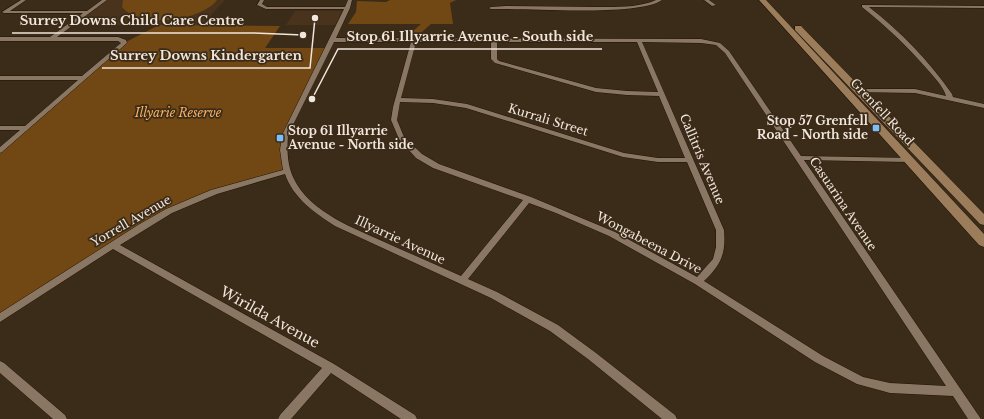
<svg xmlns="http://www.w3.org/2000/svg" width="984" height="419" font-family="'Libre Baskerville',serif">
<rect width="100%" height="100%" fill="#3b2b19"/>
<!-- built -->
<g fill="#49331c">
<polygon points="105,0 225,0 202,25 70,25"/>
<polygon points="295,11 342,11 335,25 286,25"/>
</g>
<!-- green -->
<g fill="#714813">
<path d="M123 0H217C201 21 140 29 122 7Z"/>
<polygon points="390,0 456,0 450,3 453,24 431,24 415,38 405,38 421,24 348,24 356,12 357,1 386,2"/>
<polygon points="159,25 280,26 265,48 328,48 288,126 283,145 287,171 214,192 169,211 0,318 0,152 124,43"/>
</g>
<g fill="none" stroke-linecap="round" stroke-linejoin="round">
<defs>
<g id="minor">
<polygon points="21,0 26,0 10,11 87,11 102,0 107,0 57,37 118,37 126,40 127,43 2,152 0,153 0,147 20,130 0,130 0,126 25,126 78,80 0,80 0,76 82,76 121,43 118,41 0,41 0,37 50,37 83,13 4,13 2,12"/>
<path d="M260 0H264L262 4 267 7H345L348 0H352L350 8 336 38 701 39 720 43 729 51 801 156 911 158 912 160 911 162H908L804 160 981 419H968L953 396 890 393 857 384 815 362 695 284 609 236 556 213 529 203 468 279 497 292 558 325 596 353 675 415 677 419H662L588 359 550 331 491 298 335 226C315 213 293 198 285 174L217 194 172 213 120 245 334 364 415 415 417 419H401L331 373 291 419H278L280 415 322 368 113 249 0 322V313L138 225 166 209 211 190 283 170 280 150 282 135 344 9H266L257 5ZM334 42H411L393 107 391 120 399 139 416 158 433 168 523 200 461 276C438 266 414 255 391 245 357 229 310 214 293 177 287 163 287 149 288 135ZM416 42H491V59L495 63 596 92 627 95 659 96 685 158H658L624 153 467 104 433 99 401 98ZM497 42H637L658 92 627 91 596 88 499 61 497 59ZM642 42 701 43 716 45 725 53 946 386 890 383 863 377 823 356 704 281C721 265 726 254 724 230ZM400 102 433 103 466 108 623 157 658 162H687L716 230V247L713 259 697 277 615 232 531 197 439 164 422 154 404 137 397 120Z"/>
<path d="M656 0H662C638 17 526 8 491 9L489 8 491 7 506 6C536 6 565 7 595 7 615 7 638 8 656 0Z"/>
<polygon points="704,0 709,0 716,5 712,6"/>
<path d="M862 5 984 6V8L869 7C901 32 929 61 952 94L953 97 984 104V108L915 93 857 92V90L859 89H915L946 96C943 86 934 77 927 69 907 46 886 26 862 7Z"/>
<polygon points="0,361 4,363 65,415 67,419 53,419 0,373"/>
</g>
<g id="secondary">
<polygon points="759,0 766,0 984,234 984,247 979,245"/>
<polygon points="795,26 801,26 984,214 984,225 980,224 795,30"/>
</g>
</defs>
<!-- minor casing -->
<use href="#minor" stroke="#211303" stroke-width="1"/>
<!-- secondary casing -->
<use href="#secondary" stroke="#211303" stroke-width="1"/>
<!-- minor -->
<use href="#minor" fill="#8a7763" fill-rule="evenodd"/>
<!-- secondary -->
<use href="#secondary" fill="#9c7d5b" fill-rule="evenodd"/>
</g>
<!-- markers -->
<g fill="#7cbef9" stroke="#3b2b19" stroke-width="1.5">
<rect x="872" y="124" width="8" height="8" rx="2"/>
<rect x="276" y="134" width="8" height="8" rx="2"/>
</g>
<g text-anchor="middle" stroke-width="3.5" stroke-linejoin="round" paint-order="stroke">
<!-- street labels -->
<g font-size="12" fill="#f1e6db" stroke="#3b2b19">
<text transform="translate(882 112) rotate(47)" y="4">Grenfell Road</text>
<text transform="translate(548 120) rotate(17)" y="4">Kurrali Street</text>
<text transform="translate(702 159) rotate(67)" y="4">Callitris Avenue</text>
<text transform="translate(843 204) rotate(56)" y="4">Casuarina Avenue</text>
<text transform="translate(131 221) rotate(-30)" y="4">Yorrell Avenue</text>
<text transform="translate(400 240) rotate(25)" y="4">Illyarrie Avenue</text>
<text transform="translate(649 243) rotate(28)" y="4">Wongabeena Drive</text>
</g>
<!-- park labels -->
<g font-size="12" font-style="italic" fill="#f8b262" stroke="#3b2b19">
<text x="178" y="117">Illyarie Reserve</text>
</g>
<!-- poi labels -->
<g font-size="12" font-weight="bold" fill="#f1e6db" stroke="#3b2b19" text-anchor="end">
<text x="868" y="125">Stop 57 Grenfell<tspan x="868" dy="14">Road - North side</tspan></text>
<text x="288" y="135" text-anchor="start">Stop 61 Illyarrie<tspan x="288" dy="14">Avenue - North side</tspan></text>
</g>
<!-- near-street labels -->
<g font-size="14" fill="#f1e6db" stroke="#3b2b19">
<text transform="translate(270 317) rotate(29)" y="5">Wirilda Avenue</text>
</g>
</g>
<!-- callouts -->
<path fill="none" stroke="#f1e6db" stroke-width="1.5" d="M303 35L253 33H12M312 99L338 49H602M315 18L310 68H102"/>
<g fill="#f1e6db" stroke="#3b2b19" stroke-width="1.5">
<circle cx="303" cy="35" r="4"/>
<circle cx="312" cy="99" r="4"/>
<circle cx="315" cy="18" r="4"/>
</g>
<g font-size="13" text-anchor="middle" font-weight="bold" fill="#f1e6db" stroke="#3b2b19" stroke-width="3.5" stroke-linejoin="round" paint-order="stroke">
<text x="132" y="25">Surrey Downs Child Care Centre</text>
<text x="470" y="41">Stop 61 Illyarrie Avenue - South side</text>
<text x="206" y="60">Surrey Downs Kindergarten</text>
</g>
</svg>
